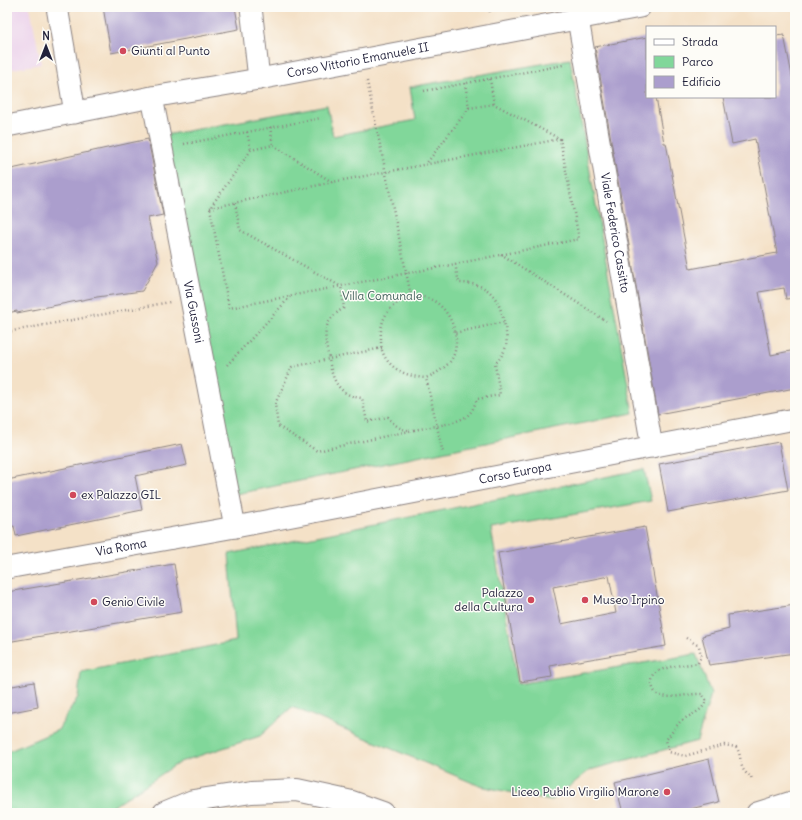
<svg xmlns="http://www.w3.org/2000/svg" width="802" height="820" font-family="Delius,sans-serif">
<rect width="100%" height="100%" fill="#fdfcf7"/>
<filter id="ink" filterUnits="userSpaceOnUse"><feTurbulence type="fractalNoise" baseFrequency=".025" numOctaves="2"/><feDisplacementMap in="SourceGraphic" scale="8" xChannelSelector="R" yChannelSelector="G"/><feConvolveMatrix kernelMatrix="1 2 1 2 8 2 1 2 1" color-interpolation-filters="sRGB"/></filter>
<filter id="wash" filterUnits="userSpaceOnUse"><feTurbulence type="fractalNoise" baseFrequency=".012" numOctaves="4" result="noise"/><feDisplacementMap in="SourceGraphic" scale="16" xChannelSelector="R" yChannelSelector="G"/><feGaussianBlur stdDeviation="0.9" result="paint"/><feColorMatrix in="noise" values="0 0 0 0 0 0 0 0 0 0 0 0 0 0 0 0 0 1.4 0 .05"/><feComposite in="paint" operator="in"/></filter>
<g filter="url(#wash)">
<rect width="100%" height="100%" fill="#f4e1c7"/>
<!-- built -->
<polygon fill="#ebd1eb" points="7,7 30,7 41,64 7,70"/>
<!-- green -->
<g fill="#81d79a" stroke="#527c6a">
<polygon points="570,59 633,413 236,494 166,135 327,105 333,136 415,120 410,87"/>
<polygon points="644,469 651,501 491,529 518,684 696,654 711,694 697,741 590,770 551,801 480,786 292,707 260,736 180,762 103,813 7,813 7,752 58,730 78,697 81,672 236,641 229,554"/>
</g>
<g id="blocks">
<!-- building -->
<g fill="#ab9ecd" fill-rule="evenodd">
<polygon points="103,7 235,7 239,29 111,53"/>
<polygon points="784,35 795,91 795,298 786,299 784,288 759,292 771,355 795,350 795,388 658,414 595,47 647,37 647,97 656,97 664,143 666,143 690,269 777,253 755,139 732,144 723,97 775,97 775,36"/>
<polygon points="148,139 163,215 148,218 158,262 142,291 97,297 17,313 17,311 7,313 7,170"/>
<polygon points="779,442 788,490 668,512 659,464"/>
<polygon points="182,444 187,465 135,476 142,510 16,536 14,526 7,527 7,480"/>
<path d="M645 527 666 646 550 666 552 677 520 682 498 553ZM609 576 616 613 561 624 553 587Z"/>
<polygon points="174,564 182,612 7,642 7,592"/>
<polygon points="795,605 795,653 709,665 702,636 729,629 728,615"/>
<polygon points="34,682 38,707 7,713 7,687"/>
<polygon points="709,759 719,802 674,813 623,813 615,782"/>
</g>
</g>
</g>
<g filter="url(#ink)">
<use href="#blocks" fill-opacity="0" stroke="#8b8281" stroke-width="1"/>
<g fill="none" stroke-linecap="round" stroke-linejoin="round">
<defs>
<g id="street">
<polyline points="57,7 75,113"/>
<polyline points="251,7 259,79"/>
<path id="s1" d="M578 19 652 447"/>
<path id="s2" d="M152 97 235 527"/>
<path id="s3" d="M7 126 152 97 259 79 640 7"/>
<path id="s4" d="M7 568 235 527 795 419"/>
<polyline points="757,813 795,801"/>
</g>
<polyline id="secondary" points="164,813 193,801 252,792 297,790 352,802 383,813"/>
</defs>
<!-- street casing -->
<use href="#street" stroke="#8b8281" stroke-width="23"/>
<!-- secondary casing -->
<use href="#secondary" stroke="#8b8281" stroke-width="24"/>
<!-- path -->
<g stroke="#8b8281" stroke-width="2.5" stroke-dasharray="1 3" stroke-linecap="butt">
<polyline points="489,7 490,12"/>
<polyline points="490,79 494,104"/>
<path d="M367 81 411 296C419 296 427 297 434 301 453 312 464 345 449 363 442 370 435 374 426 378L443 453"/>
<polyline points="465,83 469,108"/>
<polyline points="424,91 563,65"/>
<polyline points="270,127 273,145"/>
<polyline points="247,132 251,150"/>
<polyline points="184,144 321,118"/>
<polyline points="332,182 273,145 251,150 210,208 229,308 341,286"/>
<polyline points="235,203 240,230 340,286"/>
<polyline points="210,208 333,182 560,139 494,104 469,108 426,164"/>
<polyline points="501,254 606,321"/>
<polyline points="455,264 579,239 560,139"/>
<path d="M411 296C403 300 396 303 390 309 383 317 380 328 381 338 381 343 381 349 383 353 390 370 409 377 426 378"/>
<polyline points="7,332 170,302"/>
<path d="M382 348 329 359C332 380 339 396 362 398L367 422 388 417C393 424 400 430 409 430"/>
<polyline points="227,365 290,297"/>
<path d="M414 430 317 451 278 426 275 404 292 367 329 359C324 335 321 322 344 308L341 286 455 264 459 283C488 283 498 295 504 322"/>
<path d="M414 430C428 427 460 424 469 414 473 410 475 404 477 399L500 395 495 364C509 348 508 342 504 322L455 333"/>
<path d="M686 638 699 646 701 656 698 663C685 666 645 664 653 688 654 692 657 695 662 696 675 699 689 693 702 694L706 700C703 713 689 714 680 722 675 727 671 734 666 740L669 752 685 756 724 745 736 747C744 758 736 767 751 777L752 782"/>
</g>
<!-- street -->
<use href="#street" stroke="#fff" stroke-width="21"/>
<!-- secondary -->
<use href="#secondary" stroke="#fff" stroke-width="22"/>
</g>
</g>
<!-- markers -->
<g fill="#d1495b" stroke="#fdfcf7" stroke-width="1.5">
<circle cx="123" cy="51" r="4"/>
<circle cx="73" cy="495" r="4"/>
<circle cx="531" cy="600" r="4"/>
<circle cx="585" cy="600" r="4"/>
<circle cx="94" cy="602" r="4"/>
<circle cx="667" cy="792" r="4"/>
</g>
<g text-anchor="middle" stroke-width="3" stroke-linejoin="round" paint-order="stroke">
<!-- poi labels -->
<g font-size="12" fill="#22223b" stroke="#fdfcf7" text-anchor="start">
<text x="131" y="55">Giunti al Punto</text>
<text x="81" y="499">ex Palazzo GIL</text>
<text x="523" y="597" text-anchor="end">Palazzo<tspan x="523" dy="14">della Cultura</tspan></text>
<text x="593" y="604">Museo Irpino</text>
<text x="102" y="606">Genio Civile</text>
<text x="659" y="796" text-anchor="end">Liceo Publio Virgilio Marone</text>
</g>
<!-- street labels -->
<g font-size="12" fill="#22223b" stroke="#fdfcf7">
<text dy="4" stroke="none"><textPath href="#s3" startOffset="357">Corso Vittorio Emanuele II</textPath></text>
<text dy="4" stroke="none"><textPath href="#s1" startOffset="217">Viale Federico Cassitto</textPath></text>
<text dy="4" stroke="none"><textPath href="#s2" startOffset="219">Via Gussoni</textPath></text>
<text dy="4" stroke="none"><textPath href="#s4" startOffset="517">Corso Europa</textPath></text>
<text dy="4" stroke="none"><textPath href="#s4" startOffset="116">Via Roma</textPath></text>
</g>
<!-- park labels -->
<g font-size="12" fill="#43615c" stroke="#fdfcf7">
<text x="382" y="300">Villa Comunale</text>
</g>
</g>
<!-- margin -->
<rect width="802" height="820" fill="none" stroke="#fdfcf7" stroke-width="24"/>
<!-- legend -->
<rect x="646" y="26" width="130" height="72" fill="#fdfcf7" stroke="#a5a5ac"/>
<rect x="654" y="39" width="20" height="6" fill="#ffffff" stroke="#a5a5ac"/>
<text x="682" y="46" font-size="12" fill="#22223b">Strada</text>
<rect x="654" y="56" width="20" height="12" fill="#81d79a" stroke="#a5a5ac"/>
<text x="682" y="66" font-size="12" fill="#22223b">Parco</text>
<rect x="654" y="76" width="20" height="12" fill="#ab9ecd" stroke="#a5a5ac"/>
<text x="682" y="86" font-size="12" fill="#22223b">Edificio</text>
<!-- north arrow -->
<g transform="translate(46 46)" stroke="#fdfcf7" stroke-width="3" paint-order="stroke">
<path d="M0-3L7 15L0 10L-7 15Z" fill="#22223b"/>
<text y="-6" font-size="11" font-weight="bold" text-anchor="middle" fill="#22223b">N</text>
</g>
</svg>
